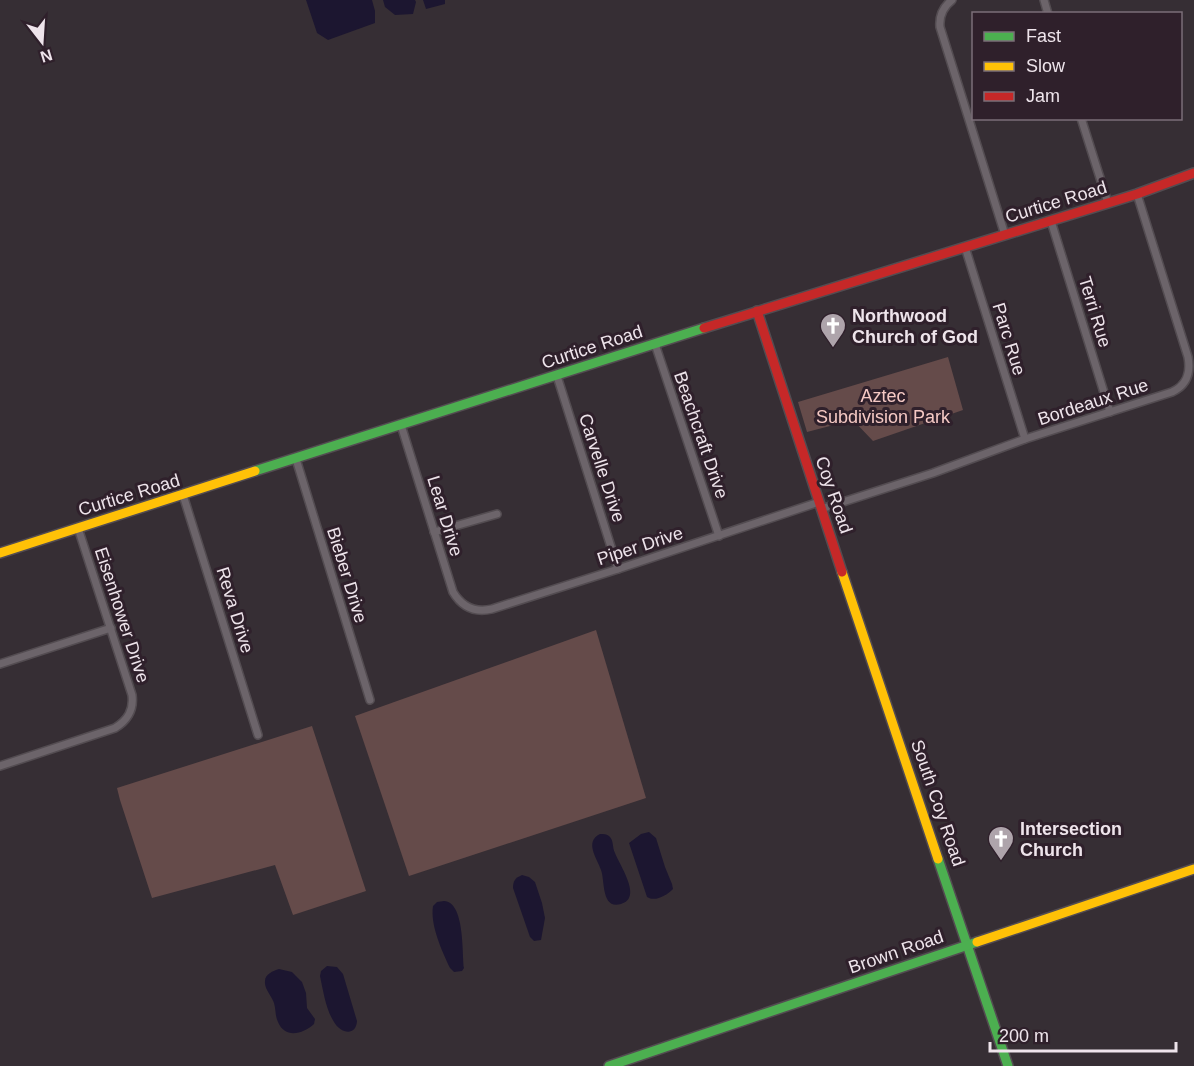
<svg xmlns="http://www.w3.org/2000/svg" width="1194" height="1066" font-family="Arial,sans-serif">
<rect width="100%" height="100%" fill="#362e34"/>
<!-- green -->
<g fill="#654b4a">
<polygon points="948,357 963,410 873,441 853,420 807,432 798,402"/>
<polygon points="596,630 646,798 409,876 355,716"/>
<polygon points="312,726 366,891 293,915 275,865 152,898 120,800 117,788"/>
</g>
<!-- water -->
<g fill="#1c1630">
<polygon points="306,0 372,0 375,11 375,23 328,40 317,33"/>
<polygon points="383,0 415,0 416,2 413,14 395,15 385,7"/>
<polygon points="423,0 445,0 445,4 426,9"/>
<path d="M649 832 656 838 665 867 672 884 673 889C666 896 655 902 647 897L629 843 641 834Z"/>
<path d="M600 834C604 834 606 834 609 836 614 840 612 847 615 853 620 866 643 898 621 904 601 910 605 880 601 870 597 858 584 842 600 834Z"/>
<path d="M522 875 529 877 535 882 542 903 545 918 541 940 534 941 530 937 513 888C513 881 515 878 522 875Z"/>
<path d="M444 901C465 902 462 953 464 968L462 971 454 972 450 968C442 951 430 925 433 906L437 902Z"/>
<path d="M327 966 337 967 343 974 357 1021C356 1037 340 1033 334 1022 326 1010 323 990 320 976L321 971Z"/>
<path d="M279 969 292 972 302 982 306 993 307 1008 315 1019 314 1024C303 1034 285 1039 278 1022 275 1016 276 1010 274 1003 272 996 264 989 265 981 265 974 273 971 279 969Z"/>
</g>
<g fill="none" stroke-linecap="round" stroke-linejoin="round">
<defs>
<g id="street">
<path d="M952 0C943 7 939 16 940 27L1005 235"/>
<polyline points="1044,0 1048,14"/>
<polyline points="1081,118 1108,203"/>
<polyline points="1051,221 1110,412"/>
<polyline points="965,247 1025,439"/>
<polyline points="655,344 719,536"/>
<polyline points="557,376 618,569"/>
<path d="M401 425 453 592C462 607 475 613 492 609L618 569 819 502"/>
<polyline points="296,459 370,700"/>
<polyline points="183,495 258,735"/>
<path d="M821 509 933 473 1025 439 1172 392C1187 385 1191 373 1188 357L1137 194"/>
<polyline points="434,532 497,514"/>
<polyline points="0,664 111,628"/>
<path d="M0 766 115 728C128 720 134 710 132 695L78 528"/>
</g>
<g id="fast">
<polyline points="255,471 704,328"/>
<polyline points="938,859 1008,1066"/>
<polyline points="609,1066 977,942"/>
</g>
<g id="slow">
<polyline points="0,553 255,471"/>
<polyline points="842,572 938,859"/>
<polyline points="977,942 1194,869"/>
</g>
<g id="jam">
<polyline points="757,311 842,572"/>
<polyline points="704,328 1137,194 1194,173"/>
</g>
</defs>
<!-- street casing -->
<use href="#street" stroke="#534c51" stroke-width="10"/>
<!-- fast casing -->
<use href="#fast" stroke="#534c51" stroke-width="12"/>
<!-- slow casing -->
<use href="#slow" stroke="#534c51" stroke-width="12"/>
<!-- jam casing -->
<use href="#jam" stroke="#534c51" stroke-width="12"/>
<!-- street -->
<use href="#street" stroke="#6c646a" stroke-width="7"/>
<!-- fast -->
<use href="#fast" stroke="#4caf50" stroke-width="9"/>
<!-- slow -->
<use href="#slow" stroke="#ffc107" stroke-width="9"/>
<!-- jam -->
<use href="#jam" stroke="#c62828" stroke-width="9"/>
</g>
<!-- icons -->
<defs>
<symbol id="church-pin" viewBox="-11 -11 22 30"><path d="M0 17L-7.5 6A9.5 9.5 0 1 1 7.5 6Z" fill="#aea4ab" stroke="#2f202b"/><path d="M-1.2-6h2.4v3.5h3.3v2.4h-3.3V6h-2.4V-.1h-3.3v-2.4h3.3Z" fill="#fff"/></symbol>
</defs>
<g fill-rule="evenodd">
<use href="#church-pin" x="818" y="311" width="30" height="40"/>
<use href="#church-pin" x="986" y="824" width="30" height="40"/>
</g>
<g text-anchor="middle" stroke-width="6" stroke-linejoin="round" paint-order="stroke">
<!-- street labels -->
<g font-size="18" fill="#eee4eb" stroke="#2f202b">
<text transform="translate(1056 202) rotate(-17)" y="6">Curtice Road</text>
<text transform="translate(1095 312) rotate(73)" y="6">Terri Rue</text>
<text transform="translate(1009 339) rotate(73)" y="6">Parc Rue</text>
<text transform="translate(592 347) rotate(-18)" y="6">Curtice Road</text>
<text transform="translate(1093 402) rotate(-18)" y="6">Bordeaux Rue</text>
<text transform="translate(701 435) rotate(71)" y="6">Beachcraft Drive</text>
<text transform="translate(602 468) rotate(72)" y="6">Carvelle Drive</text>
<text transform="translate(129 495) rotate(-17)" y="6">Curtice Road</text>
<text transform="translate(834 495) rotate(71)" y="6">Coy Road</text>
<text transform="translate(445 516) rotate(73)" y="6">Lear Drive</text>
<text transform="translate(640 546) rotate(-18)" y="6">Piper Drive</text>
<text transform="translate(347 575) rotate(73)" y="6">Bieber Drive</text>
<text transform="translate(235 610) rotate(73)" y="6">Reva Drive</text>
<text transform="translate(122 615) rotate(72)" y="6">Eisenhower Drive</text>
<text transform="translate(938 803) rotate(71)" y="6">South Coy Road</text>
<text transform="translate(896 952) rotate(-19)" y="6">Brown Road</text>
</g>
<!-- poi labels -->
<g font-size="18" font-weight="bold" fill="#eee4eb" stroke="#2f202b" text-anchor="start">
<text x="852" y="322">Northwood<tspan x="852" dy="21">Church of God</tspan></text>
<text x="1020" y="835">Intersection<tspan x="1020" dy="21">Church</tspan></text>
</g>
<!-- park labels -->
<g font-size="18" fill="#f5c9c4" stroke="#2f202b">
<text x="883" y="402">Aztec<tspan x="883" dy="21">Subdivision Park</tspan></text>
</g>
</g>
<!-- legend -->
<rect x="972" y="12" width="210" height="108" fill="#2f202b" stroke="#7b6e78" stroke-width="1.5"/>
<rect x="984" y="32" width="30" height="9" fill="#4caf50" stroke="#7b6e78" stroke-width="1.5"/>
<text x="1026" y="42" font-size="18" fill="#eee4eb">Fast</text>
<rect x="984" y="62" width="30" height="9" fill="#ffc107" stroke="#7b6e78" stroke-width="1.5"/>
<text x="1026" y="72" font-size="18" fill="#eee4eb">Slow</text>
<rect x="984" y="92" width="30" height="9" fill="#c62828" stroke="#7b6e78" stroke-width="1.5"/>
<text x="1026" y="102" font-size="18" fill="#eee4eb">Jam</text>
<!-- north arrow -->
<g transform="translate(42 42) rotate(163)" stroke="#2f202b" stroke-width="4.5" paint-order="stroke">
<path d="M0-4.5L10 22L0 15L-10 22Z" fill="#eee4eb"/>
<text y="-9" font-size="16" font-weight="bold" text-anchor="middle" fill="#eee4eb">N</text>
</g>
<!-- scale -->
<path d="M990 1042v9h186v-9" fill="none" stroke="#eee4eb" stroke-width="3"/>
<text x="999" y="1042" font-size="18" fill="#eee4eb" stroke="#2f202b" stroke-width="4.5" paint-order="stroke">200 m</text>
</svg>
